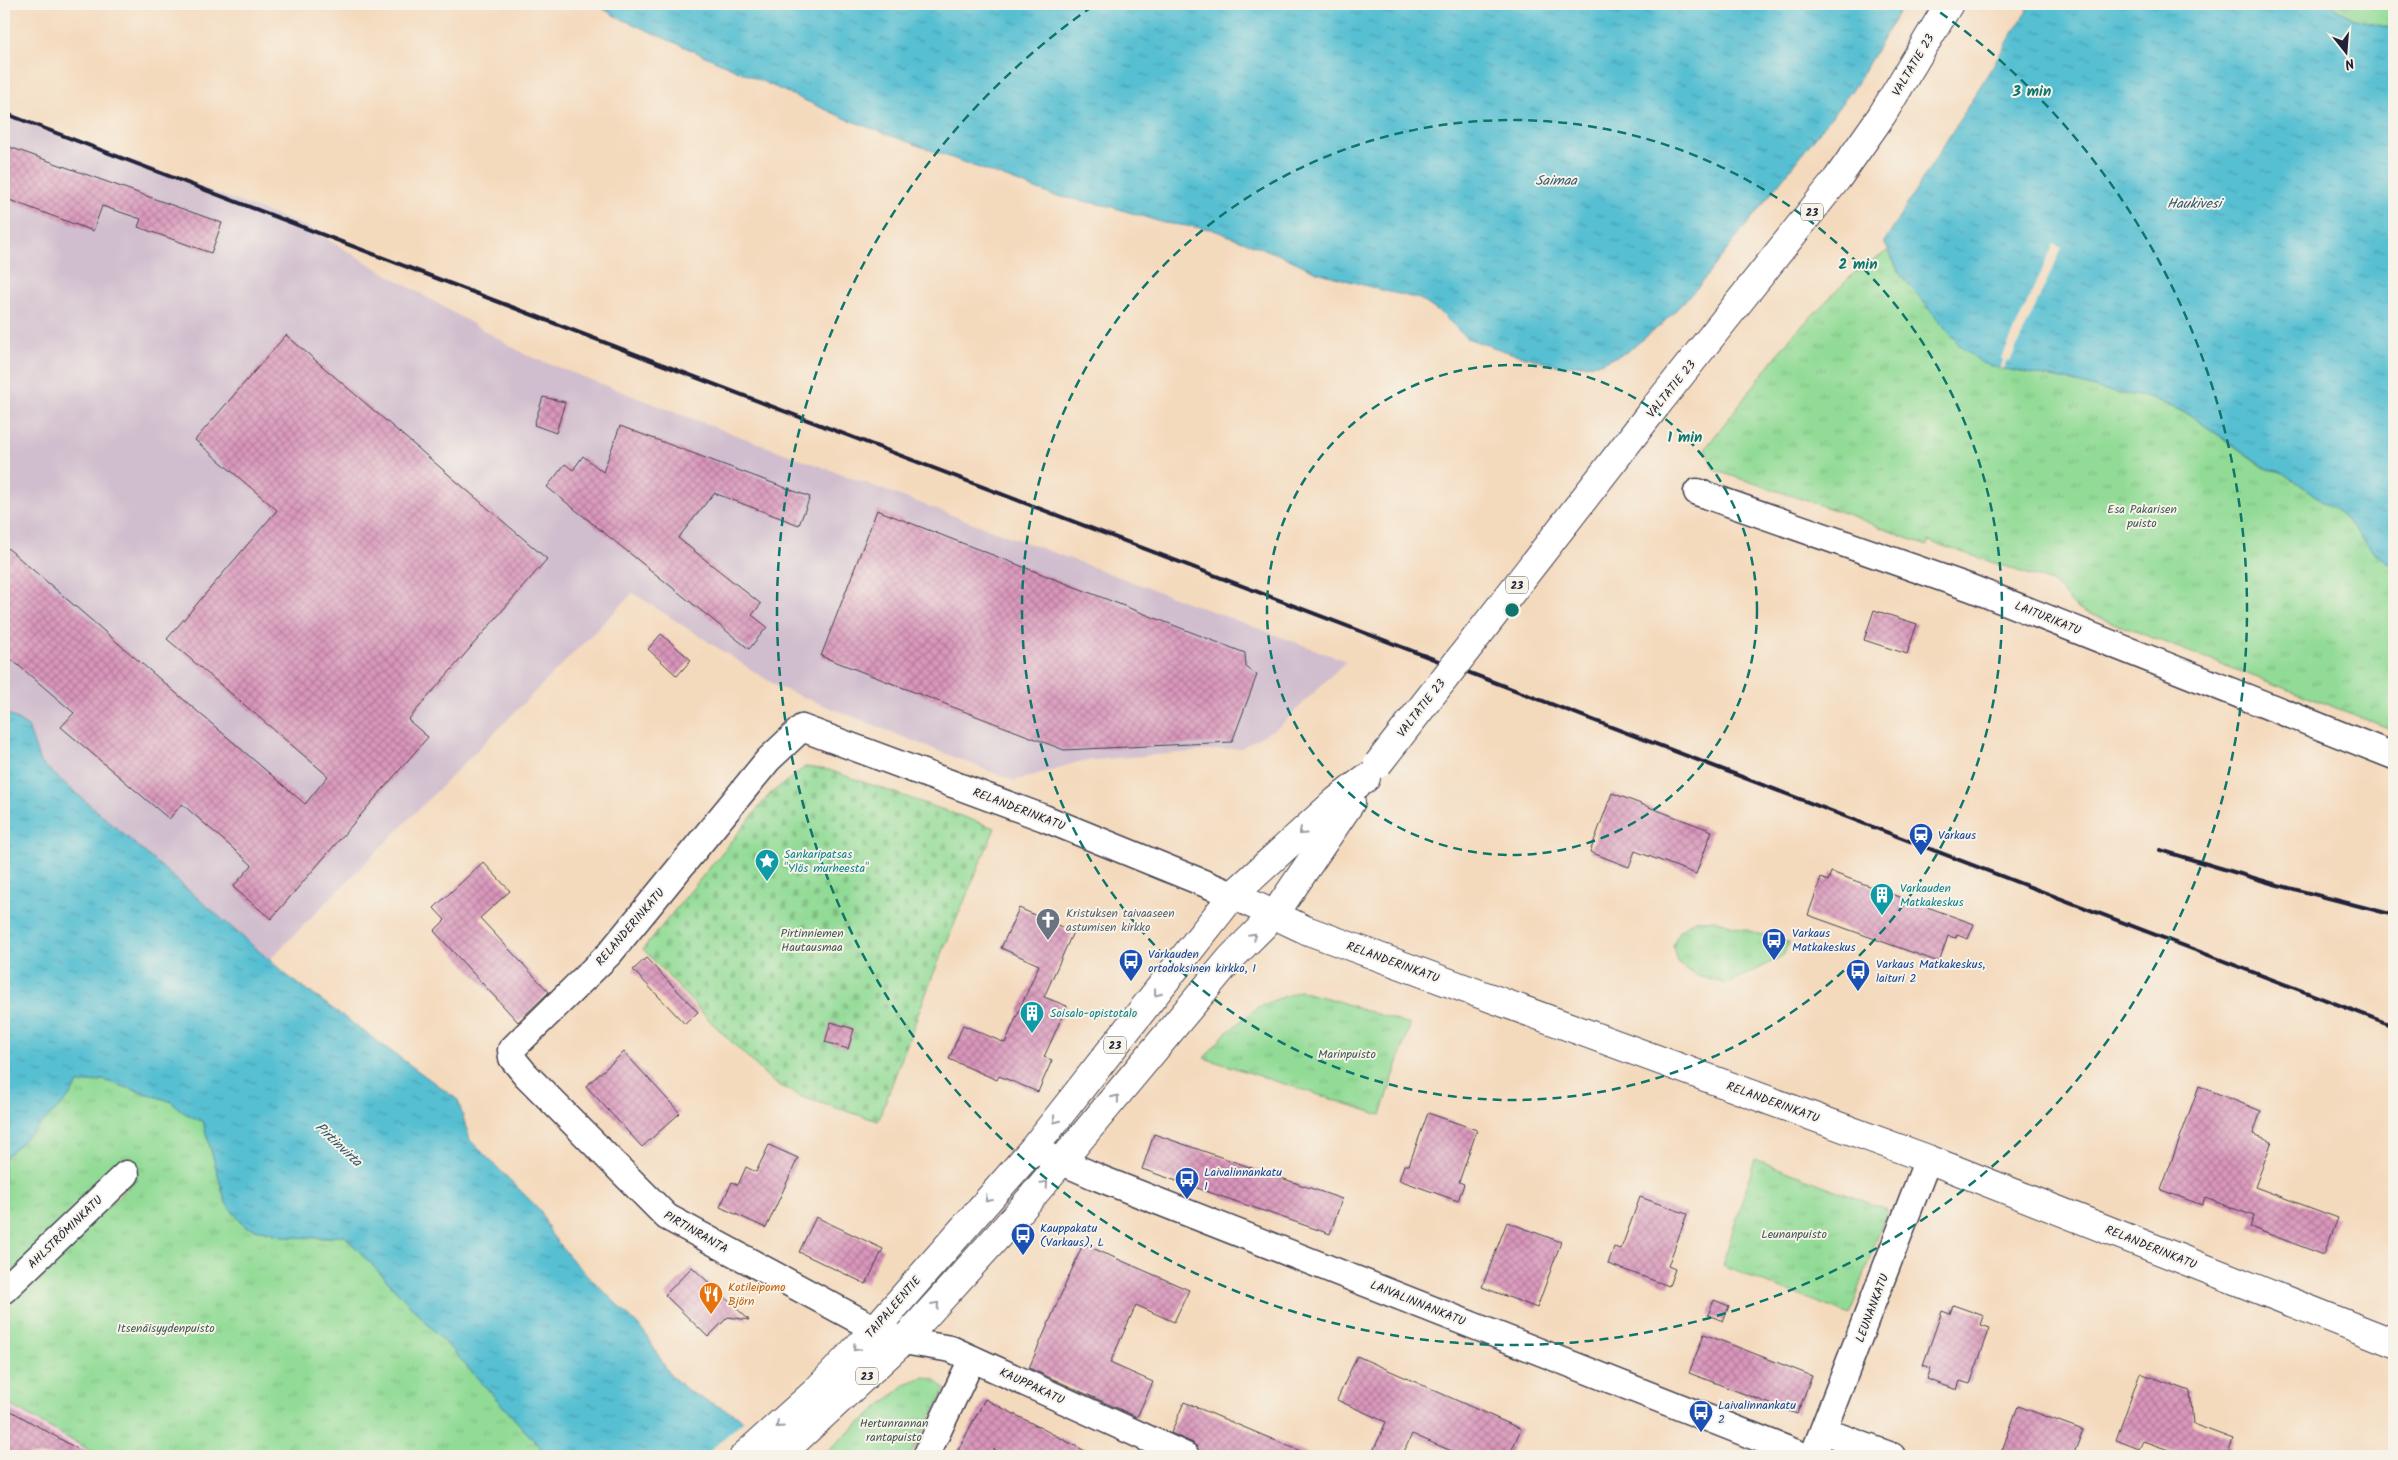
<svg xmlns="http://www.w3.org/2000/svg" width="2398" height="1460" font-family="Kalam,sans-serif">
<defs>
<pattern id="grass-tufts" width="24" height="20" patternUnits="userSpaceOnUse" patternTransform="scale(1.25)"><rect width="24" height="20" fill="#92db96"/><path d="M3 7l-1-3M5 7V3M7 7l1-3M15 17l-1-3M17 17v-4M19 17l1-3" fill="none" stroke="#7ebc82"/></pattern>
<pattern id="cemetery-stones" width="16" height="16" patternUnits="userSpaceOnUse" patternTransform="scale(1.25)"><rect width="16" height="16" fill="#92db96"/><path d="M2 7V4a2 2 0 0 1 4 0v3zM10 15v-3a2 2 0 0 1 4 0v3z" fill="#7ebc82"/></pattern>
<pattern id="water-ripples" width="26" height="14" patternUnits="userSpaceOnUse" patternTransform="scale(1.25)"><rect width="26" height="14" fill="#56bfd2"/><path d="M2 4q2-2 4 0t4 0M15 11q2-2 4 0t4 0" fill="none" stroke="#479bac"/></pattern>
<pattern id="building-cross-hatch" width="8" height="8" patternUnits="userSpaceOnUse" patternTransform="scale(1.25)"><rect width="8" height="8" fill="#da96bb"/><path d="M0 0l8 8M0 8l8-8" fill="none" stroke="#b07a99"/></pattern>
</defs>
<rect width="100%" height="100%" fill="#f7f3e8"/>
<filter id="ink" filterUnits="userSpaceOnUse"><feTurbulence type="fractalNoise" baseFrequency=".02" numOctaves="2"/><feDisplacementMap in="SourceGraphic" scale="10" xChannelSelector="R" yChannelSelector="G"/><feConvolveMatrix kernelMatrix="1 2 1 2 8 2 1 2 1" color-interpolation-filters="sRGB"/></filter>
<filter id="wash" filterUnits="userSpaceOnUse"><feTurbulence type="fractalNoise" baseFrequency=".0096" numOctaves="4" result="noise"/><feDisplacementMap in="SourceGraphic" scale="20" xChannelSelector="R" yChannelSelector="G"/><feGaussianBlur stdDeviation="1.12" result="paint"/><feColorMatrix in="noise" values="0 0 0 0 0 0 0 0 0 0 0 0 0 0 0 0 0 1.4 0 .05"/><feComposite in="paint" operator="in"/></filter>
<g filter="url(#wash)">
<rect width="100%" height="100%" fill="#f4dabd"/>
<!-- built -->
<polygon fill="#f4cfdd" points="4,1402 100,1456 4,1456"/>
<!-- industrial -->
<polygon fill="#d0bdcd" points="4,113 306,227 526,355 693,419 1346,661 1281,725 1241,748 1082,761 1014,781 778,687 633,593 269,960 40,762 28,727 4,711"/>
<!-- grass -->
<g fill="url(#grass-tufts)" stroke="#5a7e68">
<polygon points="2330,4 2394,4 2394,29 2354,19"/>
<polygon points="1888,251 1900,274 2000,368 2062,379 2106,391 2152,398 2190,415 2265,468 2284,473 2342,515 2371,549 2394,567 2394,730 2077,609 2052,582 1928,541 1927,546 1847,514 1714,470 1705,449 1791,337 1854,273"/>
<polygon points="1695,920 1714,920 1789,943 1783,956 1727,984 1695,975 1677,962 1673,946 1679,931"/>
<polygon points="1299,991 1331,999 1410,1025 1381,1115 1204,1058 1224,1035 1259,1006"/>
<polygon points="103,1080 170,1101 183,1112 203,1122 226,1203 244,1226 288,1237 324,1238 344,1235 453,1351 548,1456 100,1456 4,1402 4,1305 138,1178 4,1278 4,1158 65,1102 78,1084"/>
<polygon points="1755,1159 1887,1210 1850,1315 1722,1266"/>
<polygon points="924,1377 936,1380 945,1390 910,1456 821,1456 907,1383"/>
</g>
<!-- cemetery -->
<polygon fill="url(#cemetery-stones)" stroke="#5a7e68" points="805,767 829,770 995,828 933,975 878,1121 802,1097 773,1082 706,1017 643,949 770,794"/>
<!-- water -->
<g fill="url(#water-ripples)" stroke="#3c7086">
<polygon points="596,4 1659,4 1679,9 1687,4 1903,4 1856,85 1698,287 1661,325 1627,352 1597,364 1560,366 1511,353 1466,338 1443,315 1420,299 1385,291 1317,272 1280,255 1211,229 1164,223 1109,206 1052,195 849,120 615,16"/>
<polygon points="2031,4 2330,4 2354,19 2394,29 2394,567 2371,549 2342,515 2284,473 2266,468 2190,415 2152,398 2106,391 2063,379 2003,369 1982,363 1962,348 1900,274 1884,242"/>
<polygon points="4,711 28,727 40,762 289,977 458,1100 470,1140 540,1210 551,1234 574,1262 643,1330 670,1375 691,1393 738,1416 778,1456 548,1456 453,1351 344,1235 324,1238 288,1237 244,1226 226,1203 203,1122 183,1112 170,1101 103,1080 78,1084 65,1102 4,1158"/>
</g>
<!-- pier -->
<g fill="#f4dabd">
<polygon points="2054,244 2062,248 2010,361 2007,360 2003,369 2000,368 2004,359 2002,358"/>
<polygon points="745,1419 781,1456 704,1456"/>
</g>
<g id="blocks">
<!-- building -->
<g fill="url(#building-cross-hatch)">
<polygon points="4,145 222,223 211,253 138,227 141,219 102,206 93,231 4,198"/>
<polygon points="286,335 547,559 408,720 428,737 271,919 233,887 252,865 182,804 169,819 61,727 74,713 4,653 4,545 305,804 328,776 167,639 277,510 195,440"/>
<polygon points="543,397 565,402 556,433 534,425"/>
<polygon points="620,426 810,497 799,525 714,493 678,538 761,604 752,615 767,627 749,649 547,487 565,464 573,470 583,456 603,472"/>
<polygon points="877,510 1245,653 1246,667 1257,675 1232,742 1064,750 821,656"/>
<polygon points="1874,610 1917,624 1907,654 1864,640"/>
<polygon points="661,634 691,660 677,676 648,649"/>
<polygon points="1612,793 1712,831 1696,874 1635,851 1629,867 1590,852"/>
<polygon points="483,862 510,891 480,918 549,992 518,1022 434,931 445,920 434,908"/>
<polygon points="1831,872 1974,924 1968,939 1957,935 1956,938 1948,936 1939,962 1808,915 1821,878 1828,881"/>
<polygon points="1019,908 1073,932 1044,997 1067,1006 1044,1057 1052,1060 1038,1092 999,1076 997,1080 949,1059 963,1025 1005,1043 1039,965 1001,948"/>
<polygon points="646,958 698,1012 685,1024 633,970"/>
<polygon points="831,1022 854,1029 848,1049 825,1042"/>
<polygon points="624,1052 680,1113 642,1147 586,1086"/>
<polygon points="2199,1086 2261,1111 2253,1134 2272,1141 2255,1187 2338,1218 2324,1255 2250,1227 2254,1216 2205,1198 2202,1205 2161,1190"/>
<polygon points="1428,1113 1477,1130 1459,1182 1464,1184 1458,1201 1399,1180 1404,1165 1409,1165"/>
<polygon points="1154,1134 1342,1199 1330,1234 1142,1169"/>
<polygon points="769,1145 798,1158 766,1228 720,1207 732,1182 738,1185 746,1167 756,1172"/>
<polygon points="1640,1197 1687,1214 1668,1266 1675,1269 1669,1286 1608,1264 1614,1247 1621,1249"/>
<polygon points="816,1217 883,1249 866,1284 799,1252"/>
<polygon points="1507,1222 1561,1242 1537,1308 1482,1287"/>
<polygon points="1083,1244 1189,1290 1174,1322 1136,1305 1110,1363 1153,1382 1137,1417 1029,1368"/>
<polygon points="692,1267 749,1320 728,1317 708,1337 665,1295"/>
<polygon points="1714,1300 1729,1306 1723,1321 1708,1315"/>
<polygon points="1953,1305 1984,1316 1981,1325 1990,1328 1970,1384 1960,1381 1957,1390 1927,1379 1931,1368 1923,1365 1942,1311 1950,1314"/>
<polygon points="1704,1334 1812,1376 1797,1414 1689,1373"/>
<polygon points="1357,1356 1521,1429 1509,1456 1463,1456 1412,1434 1402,1456 1371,1456 1386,1422 1337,1400"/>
<polygon points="2140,1373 2190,1391 2193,1424 2233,1439 2227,1456 2186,1456 2143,1441 2139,1449 2116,1440"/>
<polygon points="985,1399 1095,1456 1009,1456 994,1449 991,1456 955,1456"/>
<polygon points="1184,1402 1312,1456 1208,1456 1200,1453 1193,1443 1171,1433"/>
<polygon points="2018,1406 2083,1430 2073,1456 2000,1456"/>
<polygon points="4,1407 90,1456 4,1456"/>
</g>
</g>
</g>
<g filter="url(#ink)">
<use href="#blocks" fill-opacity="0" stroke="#423e4e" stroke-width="1"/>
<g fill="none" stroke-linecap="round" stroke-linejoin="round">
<defs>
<g id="minor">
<polyline points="1697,492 1971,588 2394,756"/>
<polyline points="1033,1149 1099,1178 1804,1456"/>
<polyline points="4,1290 126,1174"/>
<polyline points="1824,1431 1892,1456"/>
<polyline points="926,1456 972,1359"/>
<polyline points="1186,1456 951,1349 903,1341 875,1329 667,1217 526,1075 512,1058 511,1050 610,953 768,760 802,728 1044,818 1233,895"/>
<polyline points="1813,1456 1928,1159"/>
</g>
<polyline id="major" points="1233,895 1306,930 1928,1159 2394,1343"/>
<g id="highway">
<polyline points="1656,406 1837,179 1882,115 1949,4"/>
<polyline points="744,1456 814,1393 875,1329 1033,1149 1233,895 1336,801 1366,778"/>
<polyline points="779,1456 903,1341 1015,1217 1231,958 1275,914 1351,802"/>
</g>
</defs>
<!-- minor casing -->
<use href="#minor" stroke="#423e4e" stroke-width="29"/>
<!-- major casing -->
<use href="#major" stroke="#423e4e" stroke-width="30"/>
<!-- highway casing -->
<use href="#highway" stroke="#423e4e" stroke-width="30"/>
<!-- minor -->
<use href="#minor" stroke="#fff" stroke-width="26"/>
<!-- major -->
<use href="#major" stroke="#fff" stroke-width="28"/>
<!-- highway -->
<use href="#highway" stroke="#fff" stroke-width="28"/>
<!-- rail -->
<g stroke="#22223b" stroke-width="4">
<polyline points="4,113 2394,1026"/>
<polyline points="2160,850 2274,884 2394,915"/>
</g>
<defs>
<polyline id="highway-bridge" points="1378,764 1656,406"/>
</defs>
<!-- highway-bridge casing -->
<use href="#highway-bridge" stroke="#423e4e" stroke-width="30" stroke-linecap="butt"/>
<!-- highway-bridge -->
<use href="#highway-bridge" stroke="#fff" stroke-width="28"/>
</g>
<!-- one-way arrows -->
<defs><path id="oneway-chevron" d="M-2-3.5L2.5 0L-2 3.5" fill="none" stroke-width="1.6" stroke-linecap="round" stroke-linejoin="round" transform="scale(1.25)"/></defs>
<g stroke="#9c9ca7">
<use href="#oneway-chevron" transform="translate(1302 832) rotate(138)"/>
<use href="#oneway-chevron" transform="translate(1253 936) rotate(-45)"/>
<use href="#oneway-chevron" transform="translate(1157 993) rotate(128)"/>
<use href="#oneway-chevron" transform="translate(1116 1098) rotate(-51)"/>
<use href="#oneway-chevron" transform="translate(1056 1120) rotate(128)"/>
<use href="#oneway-chevron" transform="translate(1045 1184) rotate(-49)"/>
<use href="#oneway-chevron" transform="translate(988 1199) rotate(132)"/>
<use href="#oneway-chevron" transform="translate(936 1305) rotate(-48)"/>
<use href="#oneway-chevron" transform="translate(856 1348) rotate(133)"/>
<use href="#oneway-chevron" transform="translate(779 1425) rotate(138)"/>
</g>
</g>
<!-- distance rings -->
<g fill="none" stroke="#0f766e" stroke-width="2.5" stroke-dasharray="9 6">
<circle cx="1512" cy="610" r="245"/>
<circle cx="1512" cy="610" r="490"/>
<path d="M1928 4A735 735 0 1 1 1096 4"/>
</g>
<!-- icons -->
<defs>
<symbol id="station-pin" viewBox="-11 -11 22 30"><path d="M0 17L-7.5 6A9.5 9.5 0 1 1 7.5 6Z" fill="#1a4fb4" stroke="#f7f3e8"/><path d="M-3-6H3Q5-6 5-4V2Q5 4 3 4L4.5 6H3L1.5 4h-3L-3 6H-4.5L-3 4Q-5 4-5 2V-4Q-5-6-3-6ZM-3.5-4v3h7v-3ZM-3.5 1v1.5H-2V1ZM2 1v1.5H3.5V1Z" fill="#fff"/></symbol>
<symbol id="sight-pin" viewBox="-11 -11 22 30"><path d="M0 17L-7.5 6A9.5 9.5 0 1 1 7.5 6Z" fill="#0f9aa8" stroke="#f7f3e8"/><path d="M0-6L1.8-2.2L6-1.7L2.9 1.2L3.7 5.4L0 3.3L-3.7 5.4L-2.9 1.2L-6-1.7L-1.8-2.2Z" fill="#fff"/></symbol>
<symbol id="building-pin" viewBox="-11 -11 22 30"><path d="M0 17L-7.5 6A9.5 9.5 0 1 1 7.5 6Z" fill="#0f9aa8" stroke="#f7f3e8"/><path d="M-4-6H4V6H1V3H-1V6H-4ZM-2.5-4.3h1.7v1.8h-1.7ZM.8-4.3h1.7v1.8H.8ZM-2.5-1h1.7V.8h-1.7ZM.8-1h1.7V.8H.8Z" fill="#fff"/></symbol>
<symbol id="church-pin" viewBox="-11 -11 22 30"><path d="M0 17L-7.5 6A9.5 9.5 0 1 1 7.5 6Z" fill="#6b7280" stroke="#f7f3e8"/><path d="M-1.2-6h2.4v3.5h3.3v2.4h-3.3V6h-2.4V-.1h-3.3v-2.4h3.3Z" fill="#fff"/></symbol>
<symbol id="bus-pin" viewBox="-11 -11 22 30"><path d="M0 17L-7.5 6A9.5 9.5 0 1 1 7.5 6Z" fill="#1a4fb4" stroke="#f7f3e8"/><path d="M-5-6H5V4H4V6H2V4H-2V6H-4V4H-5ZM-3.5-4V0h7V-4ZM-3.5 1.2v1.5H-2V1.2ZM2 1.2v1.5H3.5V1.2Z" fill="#fff"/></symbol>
<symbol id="restaurant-pin" viewBox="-11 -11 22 30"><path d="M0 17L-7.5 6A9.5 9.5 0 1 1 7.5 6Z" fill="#e8710a" stroke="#f7f3e8"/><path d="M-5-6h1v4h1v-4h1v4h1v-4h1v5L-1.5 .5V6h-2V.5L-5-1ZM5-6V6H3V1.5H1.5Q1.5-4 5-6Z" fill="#fff"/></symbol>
</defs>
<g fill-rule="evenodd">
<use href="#station-pin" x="1907" y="821" width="28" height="38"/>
<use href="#sight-pin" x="753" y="847" width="28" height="38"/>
<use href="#building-pin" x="1868" y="881" width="28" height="38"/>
<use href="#church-pin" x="1034" y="906" width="28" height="38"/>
<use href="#bus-pin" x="1760" y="926" width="28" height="38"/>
<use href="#bus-pin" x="1117" y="947" width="28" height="38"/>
<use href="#bus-pin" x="1844" y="957" width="28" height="38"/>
<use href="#building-pin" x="1018" y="999" width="28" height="38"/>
<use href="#bus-pin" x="1173" y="1165" width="28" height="38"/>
<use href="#bus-pin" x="1009" y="1221" width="28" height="38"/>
<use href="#restaurant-pin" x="697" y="1280" width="28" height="38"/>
<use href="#bus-pin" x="1687" y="1398" width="28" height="38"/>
</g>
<g text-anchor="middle" stroke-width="4" stroke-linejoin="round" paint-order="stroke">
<!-- shield labels -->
<g fill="#f7f3e8" stroke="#62616f" stroke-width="1">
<rect x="1801" y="203.5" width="22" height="17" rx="4"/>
<rect x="1506" y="576.5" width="22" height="17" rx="4"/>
<rect x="1104" y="1036.5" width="22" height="17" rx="4"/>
<rect x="856" y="1367.5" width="22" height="17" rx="4"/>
</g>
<g font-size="11" font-weight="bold" fill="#22223b">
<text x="1812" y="216">23</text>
<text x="1517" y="589">23</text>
<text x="1115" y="1049">23</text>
<text x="867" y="1380">23</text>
</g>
<!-- street labels -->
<g font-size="12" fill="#22223b" stroke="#f7f3e8">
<text transform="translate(1913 65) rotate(-59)" y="4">VALTATIE 23</text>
<text transform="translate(1671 389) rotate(-51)" y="4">VALTATIE 23</text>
<text transform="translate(2048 618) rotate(22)" y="4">LAITURIKATU</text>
<text transform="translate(1421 708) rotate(-52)" y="4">VALTATIE 23</text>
<text transform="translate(1019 809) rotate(21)" y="4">RELANDERINKATU</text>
<text transform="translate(630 927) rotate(-49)" y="4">RELANDERINKATU</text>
<text transform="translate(1393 962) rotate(20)" y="4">RELANDERINKATU</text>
<text transform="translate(1773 1102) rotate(20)" y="4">RELANDERINKATU</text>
<text transform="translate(65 1232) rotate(-44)" y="4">AHLSTRÖMINKATU</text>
<text transform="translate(696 1232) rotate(30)" y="4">PIRTINRANTA</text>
<text transform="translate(2151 1247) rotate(22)" y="4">RELANDERINKATU</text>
<text transform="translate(1418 1303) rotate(22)" y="4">LAIVALINNANKATU</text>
<text transform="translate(893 1307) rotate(-49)" y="4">TAIPALEENTIE</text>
<text transform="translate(1872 1308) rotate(-69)" y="4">LEUNANKATU</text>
<text transform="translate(1032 1386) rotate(25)" y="4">KAUPPAKATU</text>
</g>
<!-- park labels -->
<g font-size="12" fill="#445a56" stroke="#f7f3e8">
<text x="2142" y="513">Esa Pakarisen<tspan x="2142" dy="14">puisto</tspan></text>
<text x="812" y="937">Pirtinniemen<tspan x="812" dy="14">Hautausmaa</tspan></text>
<text x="1347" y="1058">Marinpuisto</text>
<text x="1794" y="1238">Leunanpuisto</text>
<text x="166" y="1332">Itsenäisyydenpuisto</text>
<text x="894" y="1427">Hertunrannan<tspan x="894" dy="14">rantapuisto</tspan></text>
</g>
<!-- transit labels -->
<g font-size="12" fill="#164399" stroke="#f7f3e8" text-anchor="start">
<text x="1938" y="839">Varkaus</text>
<text x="1792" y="937">Varkaus<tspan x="1792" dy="14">Matkakeskus</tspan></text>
<text x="1148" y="958">Varkauden<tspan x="1148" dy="14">ortodoksinen kirkko, I</tspan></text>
<text x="1876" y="968">Varkaus Matkakeskus,<tspan x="1876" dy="14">laituri 2</tspan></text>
<text x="1204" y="1176">Laivalinnankatu<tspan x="1204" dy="14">1</tspan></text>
<text x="1040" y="1232">Kauppakatu<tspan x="1040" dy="14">(Varkaus), L</tspan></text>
<text x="1718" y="1409">Laivalinnankatu<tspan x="1718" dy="14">2</tspan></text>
</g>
<!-- culture labels -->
<g font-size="12" fill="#0d838f" stroke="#f7f3e8" text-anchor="start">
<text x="784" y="858">Sankaripatsas<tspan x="784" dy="14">"Ylös murheesta"</tspan></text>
<text x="1900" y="892">Varkauden<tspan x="1900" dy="14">Matkakeskus</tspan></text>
<text x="1050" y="1017">Soisalo-opistotalo</text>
</g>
<!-- worship labels -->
<g font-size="12" fill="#5b616d" stroke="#f7f3e8" text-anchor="start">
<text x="1066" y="917">Kristuksen taivaaseen<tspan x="1066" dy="14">astumisen kirkko</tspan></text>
</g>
<!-- food labels -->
<g font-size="12" fill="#c56008" stroke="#f7f3e8" text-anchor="start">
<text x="728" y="1291">Kotileipomo<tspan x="728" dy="14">Björn</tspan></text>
</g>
<!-- water labels -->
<g font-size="14" font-style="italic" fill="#345970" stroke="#f7f3e8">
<text x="1556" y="185">Saimaa</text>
<text x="2194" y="208">Haukivesi</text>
<text transform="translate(339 1144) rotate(43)" y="5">Pirtinvirta</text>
</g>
</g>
<circle cx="1512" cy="610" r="8" fill="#0f766e" stroke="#f7f3e8" stroke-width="2.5"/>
<g font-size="15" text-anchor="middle" font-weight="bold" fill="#0f766e" stroke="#f7f3e8" stroke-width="4" stroke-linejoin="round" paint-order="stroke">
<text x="2032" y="96">3 min</text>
<text x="1858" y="269">2 min</text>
<text x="1685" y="442">1 min</text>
</g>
<!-- margin -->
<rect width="2398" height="1460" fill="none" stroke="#f7f3e8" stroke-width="20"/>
<!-- north arrow -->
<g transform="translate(2346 52) rotate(163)" stroke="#f7f3e8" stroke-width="4" paint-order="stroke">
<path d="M0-4L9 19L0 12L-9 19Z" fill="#22223b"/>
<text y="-8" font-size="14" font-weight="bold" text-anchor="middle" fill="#22223b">N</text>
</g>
</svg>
